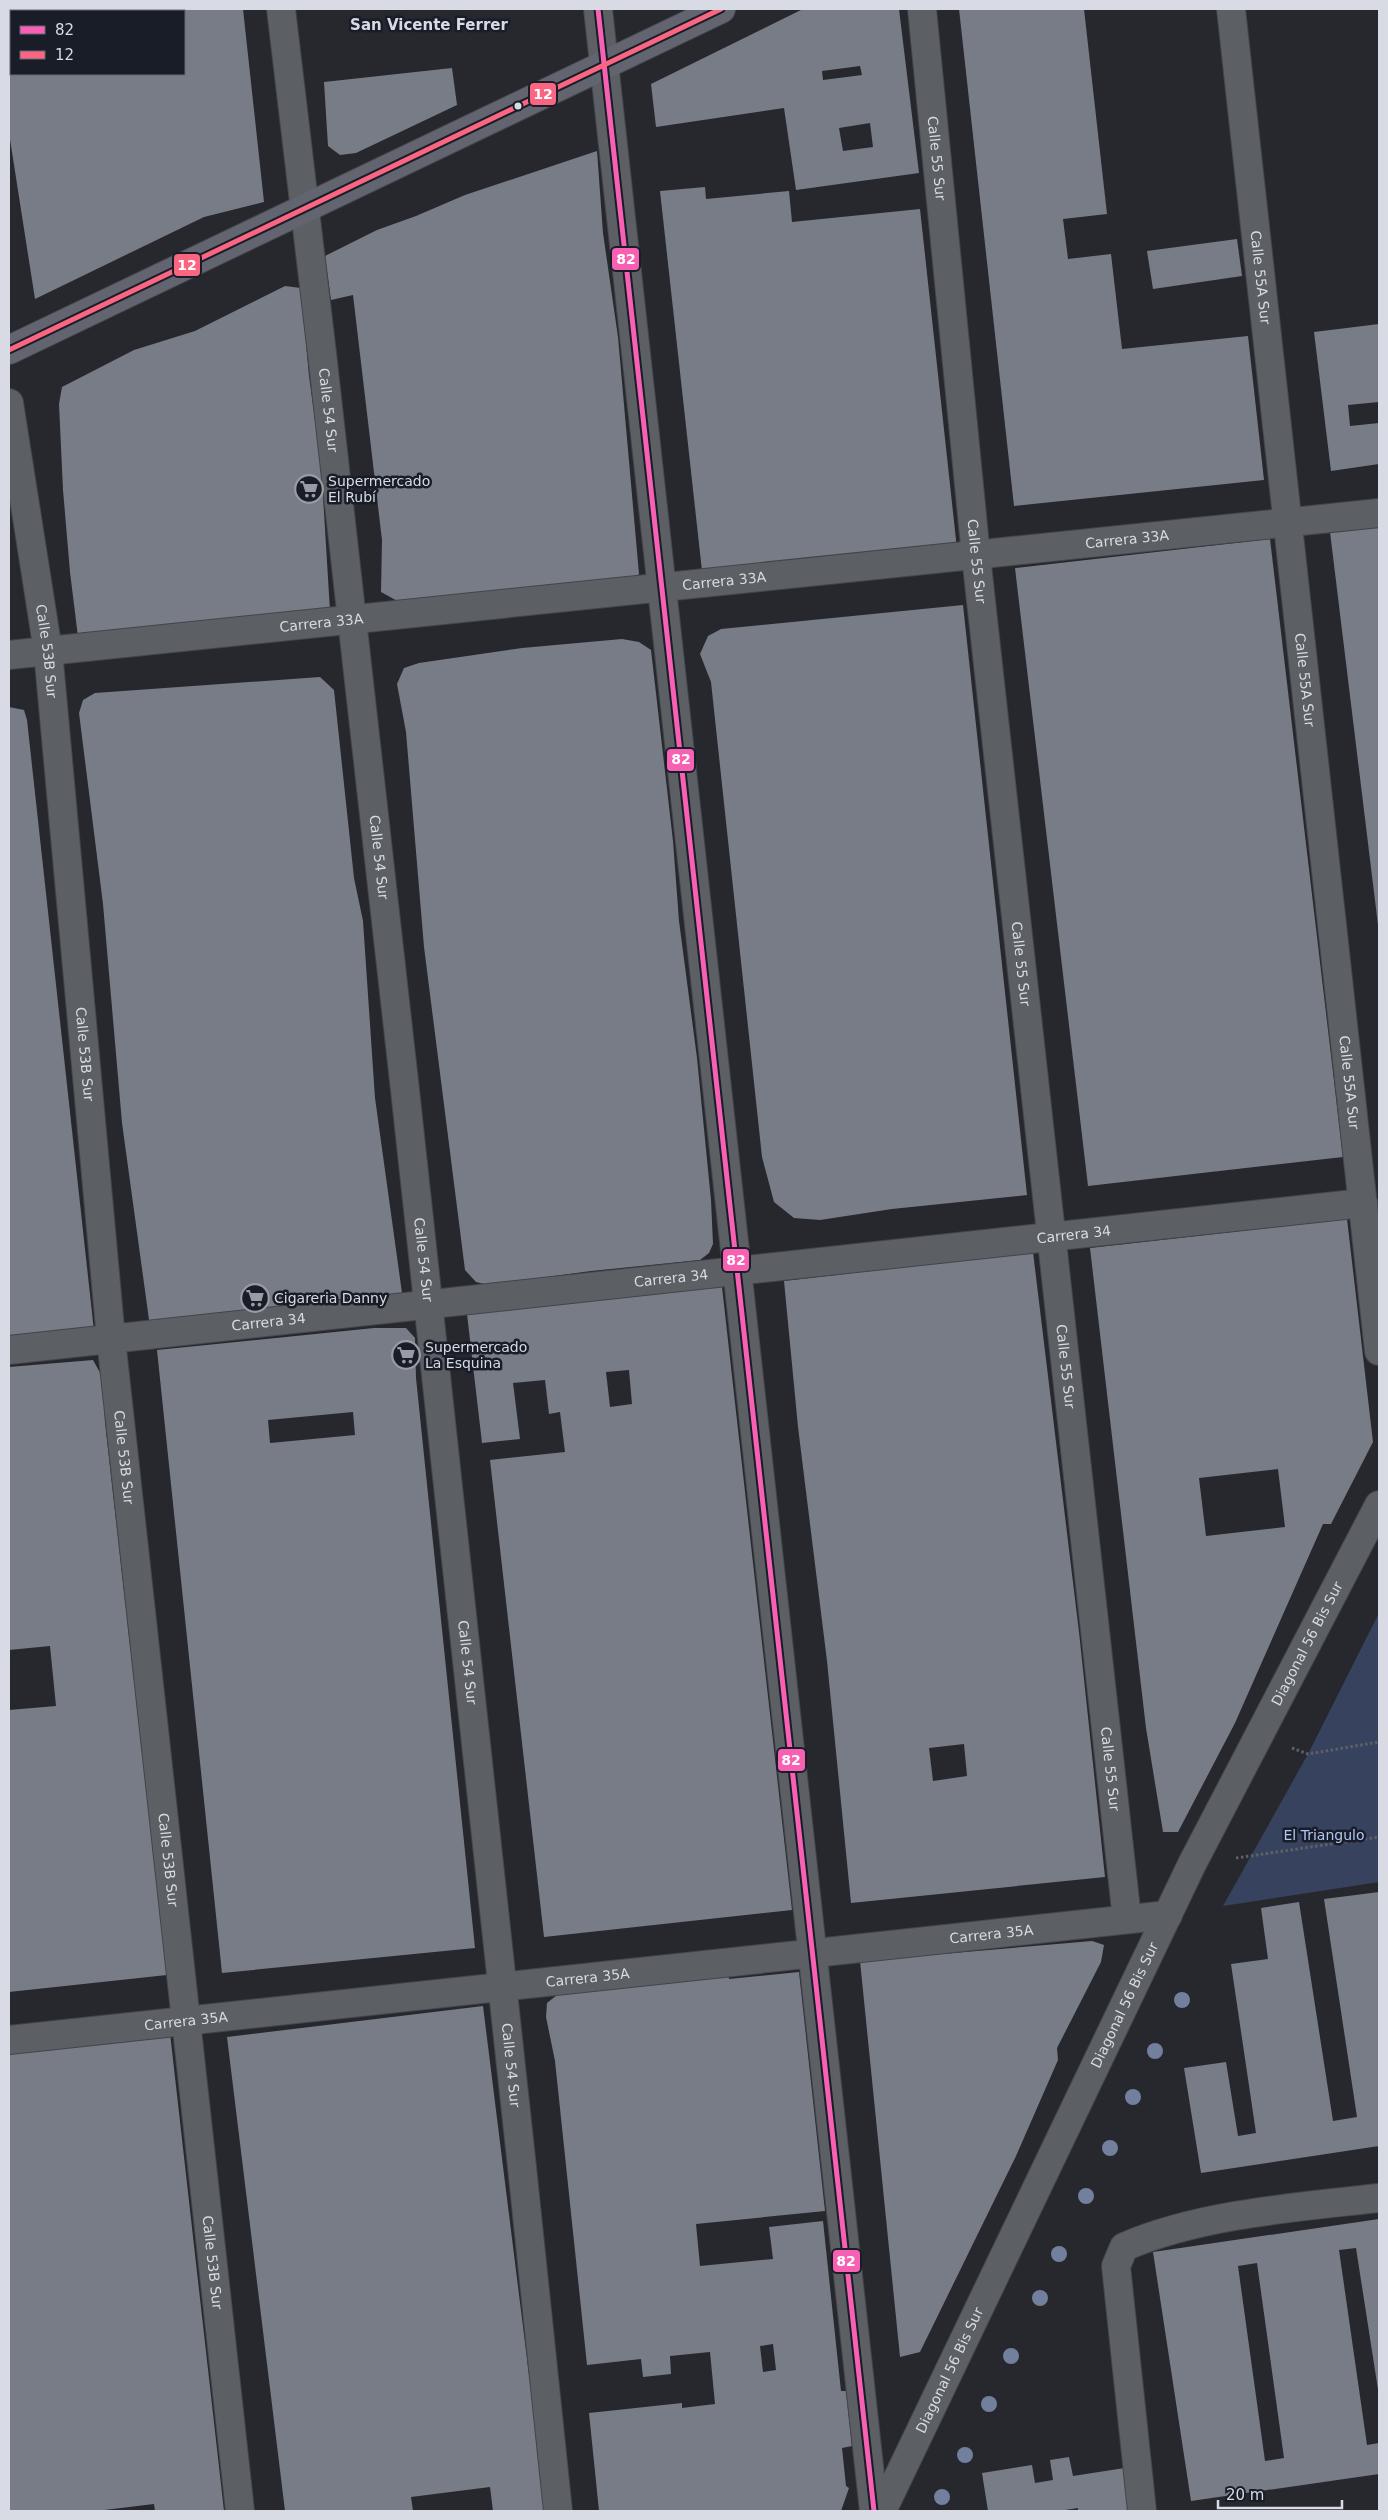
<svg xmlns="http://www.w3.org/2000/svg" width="1388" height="2520" font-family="'DejaVu Sans',sans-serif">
<rect width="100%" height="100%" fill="#26282e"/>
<!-- green -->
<polygon fill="#37435e" points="1379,1613 1379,1882 1223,1906 1308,1754"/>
<!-- building -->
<g fill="#777c87" fill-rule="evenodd">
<polygon points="68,9 243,9 264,202 204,217 35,299 9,133 9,58 11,58 11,74 184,74 184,11 57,11"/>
<path d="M803 9H899L919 173 796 190 784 108 656 127 651 84ZM860 66 862 75 823 80 822 71ZM870 123 873 147 843 151 839 128Z"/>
<polygon points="959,9 1084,9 1107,214 1063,219 1068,259 1111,254 1122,349 1248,336 1264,480 1014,506"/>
<polygon points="452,68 457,105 356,153 340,155 328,146 324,82"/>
<polygon points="597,151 603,233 618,337 639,574 632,581 401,603 381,592 382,540 353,295 331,300 325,256 377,230 416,216 465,195"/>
<polygon points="705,187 706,199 789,191 792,222 920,209 957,549 702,571 660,191"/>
<polygon points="1237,239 1242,276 1153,289 1147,251"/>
<polygon points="285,286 301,288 309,376 321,463 330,611 78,637 70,572 63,490 59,404 62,387 134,350 195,331"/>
<polygon points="1379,324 1379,402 1348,405 1350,426 1379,423 1379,464 1331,471 1314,332"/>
<polygon points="1379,526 1379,925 1378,925 1330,532"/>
<polygon points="1270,539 1343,1157 1088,1186 1015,568"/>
<polygon points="963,605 1027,1195 892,1209 820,1220 794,1218 774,1202 762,1157 711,682 700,654 708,636 721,629"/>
<polygon points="622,639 639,642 651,650 673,841 679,921 697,1058 711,1200 713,1244 709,1253 700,1260 591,1271 488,1285 476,1282 465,1270 424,947 406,732 397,684 404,668 419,663 522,648"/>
<polygon points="320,677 334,690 354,878 363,921 375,1098 402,1293 150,1327 122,1123 103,904 79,713 83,700 95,693"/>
<polygon points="9,707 24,710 27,720 94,1331 9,1339"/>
<path d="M1347 1219 1373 1442 1331 1524H1323L1235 1723 1178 1832H1163L1146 1728 1090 1248ZM1278 1469 1285 1527 1206 1536 1199 1478Z"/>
<path d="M1033 1252 1079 1632 1105 1877 851 1903 827 1661 798 1427 784 1281ZM964 1744 967 1776 933 1781 929 1748Z"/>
<path d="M722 1287 792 1910 544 1937 490 1460 565 1452 560 1412 549 1414 545 1380 513 1383 520 1439 482 1443 467 1314ZM629 1370 632 1404 610 1407 606 1372Z"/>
<path d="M374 1328H406L415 1338 416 1378 475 1948 222 1973 157 1350ZM353 1412 355 1435 270 1443 268 1420Z"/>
<polygon points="93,1360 103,1378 105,1422 167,1975 9,1992 9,1710 56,1706 50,1646 9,1650 9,1367"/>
<polygon points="1379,1892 1379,2146 1201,2173 1184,2068 1226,2062 1238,2136 1256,2133 1231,1964 1268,1959 1261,1908 1299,1902 1333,2121 1357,2117 1324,1899"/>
<polygon points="1092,1941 1104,1945 1101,1962 1057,2048 1058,2060 1016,2156 920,2352 900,2357 860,1961"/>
<path d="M727 1970 729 1979 799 1972 825 2211 696 2224 700 2266 773 2259 769 2227 823 2221 841 2391H846L852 2446 842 2448 846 2486 849 2488 841 2511H599L589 2413 682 2403V2408L715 2404 710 2352 670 2356 671 2374 643 2377 641 2359 587 2365 555 2061 546 2017 547 2003 557 1995 669 1983 668 1976ZM773 2344 776 2370 763 2372 760 2346Z"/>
<polygon points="483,2006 546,2511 493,2511 490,2487 411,2497 413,2511 285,2511 227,2037"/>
<polygon points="170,2033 224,2511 155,2511 154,2504 96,2511 9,2511 9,2050"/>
<path d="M1379 2219V2396L1356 2248 1339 2250 1367 2445 1379 2443V2474L1191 2501 1153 2252ZM1257 2263 1284 2458 1265 2461 1238 2266Z"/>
<polygon points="1069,2457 1073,2476 1131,2467 1138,2511 1078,2511 1078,2508 1059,2511 988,2511 982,2473 1032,2465 1035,2483 1053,2480 1050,2460"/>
</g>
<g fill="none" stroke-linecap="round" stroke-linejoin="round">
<defs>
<g id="minor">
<path id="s1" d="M281 9C325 369 365 729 405 1090 457 1563 509 2037 558 2511"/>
<polyline points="598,9 874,2511"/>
<path id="s2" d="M922 9 976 556 1127 1919"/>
<path id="s3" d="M1231 9 1379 1351"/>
<path id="s4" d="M9 403 48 651 111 1339 240 2511"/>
<path id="s5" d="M9 655 1379 513"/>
<path id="s6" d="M9 1350 1363 1203"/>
<path id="s7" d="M9 2040 1168 1915"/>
<path id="s8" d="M882 2511 1192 1864 1379 1505"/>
<path d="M1142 2511 1116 2266 1124 2247C1199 2214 1298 2207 1379 2198"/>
</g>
<polyline id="major" points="9,350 721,9"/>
</defs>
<!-- minor casing -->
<use href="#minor" stroke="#44454b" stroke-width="30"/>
<!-- major casing -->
<use href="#major" stroke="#44454b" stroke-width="30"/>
<!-- path -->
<g stroke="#5f6064" stroke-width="3" stroke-dasharray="2.5 2.5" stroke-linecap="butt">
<polyline points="1292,1748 1308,1754 1379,1742"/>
<polyline points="1236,1858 1379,1837"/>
</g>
<!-- minor -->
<use href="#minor" stroke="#5c5f64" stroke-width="28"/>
<!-- major -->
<use href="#major" stroke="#62656f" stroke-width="28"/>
<defs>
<polyline id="bus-1" points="598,9 874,2511"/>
<polyline id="bus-2" points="9,350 721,9"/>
</defs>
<!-- bus-1 casing -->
<use href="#bus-1" stroke="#181d28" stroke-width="9"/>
<!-- bus-2 casing -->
<use href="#bus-2" stroke="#181d28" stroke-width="9"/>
<!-- bus-1 -->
<use href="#bus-1" stroke="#f860b3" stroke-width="5"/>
<!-- bus-2 -->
<use href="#bus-2" stroke="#fa6682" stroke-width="5"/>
</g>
<!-- trees -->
<g fill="#727f9d">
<circle cx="1182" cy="2000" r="8"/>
<circle cx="1155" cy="2051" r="8"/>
<circle cx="1133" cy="2097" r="8"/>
<circle cx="1110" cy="2148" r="8"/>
<circle cx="1086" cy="2196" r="8"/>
<circle cx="1059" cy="2254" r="8"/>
<circle cx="1040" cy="2298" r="8"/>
<circle cx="1011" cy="2356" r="8"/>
<circle cx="989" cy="2404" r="8"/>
<circle cx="965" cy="2455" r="8"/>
<circle cx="942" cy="2497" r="8"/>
</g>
<!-- icons -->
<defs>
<symbol id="supermarket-ring" viewBox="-11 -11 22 22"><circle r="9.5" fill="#181d28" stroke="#9a9ca4" stroke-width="1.5"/><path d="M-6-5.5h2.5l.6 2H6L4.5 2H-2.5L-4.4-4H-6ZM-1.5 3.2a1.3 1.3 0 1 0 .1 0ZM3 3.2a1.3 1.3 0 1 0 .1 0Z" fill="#9a9ca4"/></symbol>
</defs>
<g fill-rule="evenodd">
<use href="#supermarket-ring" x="293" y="473" width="32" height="32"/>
<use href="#supermarket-ring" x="239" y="1282" width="32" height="32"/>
<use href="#supermarket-ring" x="390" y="1339" width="32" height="32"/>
</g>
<!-- markers -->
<circle fill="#d8dbe3" stroke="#181d28" stroke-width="2" cx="518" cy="106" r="4.5"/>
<g text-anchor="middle" stroke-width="5" stroke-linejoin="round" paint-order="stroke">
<!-- street labels -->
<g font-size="14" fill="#d8dbe3" stroke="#181d28">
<text dy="5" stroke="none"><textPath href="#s2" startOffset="150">Calle 55 Sur</textPath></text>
<text dy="5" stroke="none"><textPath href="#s3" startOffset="270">Calle 55A Sur</textPath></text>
<text dy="5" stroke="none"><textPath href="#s1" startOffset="404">Calle 54 Sur</textPath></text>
<text dy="5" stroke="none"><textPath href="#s5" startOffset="1124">Carrera 33A</textPath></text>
<text dy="5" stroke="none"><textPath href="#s2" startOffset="555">Calle 55 Sur</textPath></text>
<text dy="5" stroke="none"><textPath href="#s5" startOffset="719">Carrera 33A</textPath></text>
<text dy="5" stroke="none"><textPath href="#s5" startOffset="314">Carrera 33A</textPath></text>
<text dy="5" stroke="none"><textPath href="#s4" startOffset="251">Calle 53B Sur</textPath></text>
<text dy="5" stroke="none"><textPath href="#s3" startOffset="675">Calle 55A Sur</textPath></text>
<text dy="5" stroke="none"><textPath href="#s1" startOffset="854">Calle 54 Sur</textPath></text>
<text dy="5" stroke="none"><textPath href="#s2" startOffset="960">Calle 55 Sur</textPath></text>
<text dy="5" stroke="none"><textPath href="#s4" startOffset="656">Calle 53B Sur</textPath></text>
<text dy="5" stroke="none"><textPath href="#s3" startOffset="1080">Calle 55A Sur</textPath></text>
<text dy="5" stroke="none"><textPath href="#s6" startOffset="1071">Carrera 34</textPath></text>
<text dy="5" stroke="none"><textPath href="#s1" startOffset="1259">Calle 54 Sur</textPath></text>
<text dy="5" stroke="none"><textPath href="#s6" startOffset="666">Carrera 34</textPath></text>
<text dy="5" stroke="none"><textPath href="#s6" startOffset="261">Carrera 34</textPath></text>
<text dy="5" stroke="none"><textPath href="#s2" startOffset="1365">Calle 55 Sur</textPath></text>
<text dy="5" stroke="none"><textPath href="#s4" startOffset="1061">Calle 53B Sur</textPath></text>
<text dy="5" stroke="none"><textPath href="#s8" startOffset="966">Diagonal 56 Bis Sur</textPath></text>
<text dy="5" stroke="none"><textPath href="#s1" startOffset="1664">Calle 54 Sur</textPath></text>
<text dy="5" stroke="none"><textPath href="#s2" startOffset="1770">Calle 55 Sur</textPath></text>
<text dy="5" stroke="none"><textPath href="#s4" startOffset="1466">Calle 53B Sur</textPath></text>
<text dy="5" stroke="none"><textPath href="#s7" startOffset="988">Carrera 35A</textPath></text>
<text dy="5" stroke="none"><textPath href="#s7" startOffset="582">Carrera 35A</textPath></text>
<text dy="5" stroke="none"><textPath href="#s8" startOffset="561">Diagonal 56 Bis Sur</textPath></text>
<text dy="5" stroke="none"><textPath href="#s7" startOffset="178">Carrera 35A</textPath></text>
<text dy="5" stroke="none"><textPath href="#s1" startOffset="2069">Calle 54 Sur</textPath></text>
<text dy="5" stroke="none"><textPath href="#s4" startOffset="1871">Calle 53B Sur</textPath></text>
<text dy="5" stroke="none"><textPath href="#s8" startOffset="156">Diagonal 56 Bis Sur</textPath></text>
</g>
<!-- poi labels -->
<g font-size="14" fill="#d8dbe3" stroke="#181d28" text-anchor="start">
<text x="328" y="486">Supermercado<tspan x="328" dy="16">El Rubí</tspan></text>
<text x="274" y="1303">Cigareria Danny</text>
<text x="425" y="1352">Supermercado<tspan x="425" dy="16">La Esquina</tspan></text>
</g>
<!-- park labels -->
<g font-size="14" fill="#b1c6f8" stroke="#181d28">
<text x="1324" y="1840">El Triangulo</text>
</g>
<!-- neighbourhood labels -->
<g font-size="15" font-weight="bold" fill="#d8dbe3" stroke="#181d28">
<text x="429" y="30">San Vicente Ferrer</text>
</g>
</g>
<g stroke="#181d28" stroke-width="2">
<rect x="529" y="82" width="28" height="24" rx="5" fill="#fa6682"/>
<rect x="611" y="247" width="29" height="24" rx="5" fill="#f860b3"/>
<rect x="173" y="253" width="28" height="24" rx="5" fill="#fa6682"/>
<rect x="666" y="748" width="29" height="24" rx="5" fill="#f860b3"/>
<rect x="722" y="1248" width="28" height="24" rx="5" fill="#f860b3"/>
<rect x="777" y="1748" width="29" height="24" rx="5" fill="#f860b3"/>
<rect x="832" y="2249" width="29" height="24" rx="5" fill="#f860b3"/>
</g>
<g font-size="14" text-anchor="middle" font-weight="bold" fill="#fff">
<text x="543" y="99">12</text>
<text x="626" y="264">82</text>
<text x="187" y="270">12</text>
<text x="681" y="764">82</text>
<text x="736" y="1265">82</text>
<text x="791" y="1765">82</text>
<text x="846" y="2266">82</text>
</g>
<!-- border -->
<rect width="1388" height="2520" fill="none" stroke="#d8dbe3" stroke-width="20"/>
<!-- legend -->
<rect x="10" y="10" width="175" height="65" fill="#181d28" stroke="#656973"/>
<rect x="20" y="26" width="25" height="8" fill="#f860b3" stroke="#656973"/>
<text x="55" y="35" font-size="15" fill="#d8dbe3">82</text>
<rect x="20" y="51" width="25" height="8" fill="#fa6682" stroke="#656973"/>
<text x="55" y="60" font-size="15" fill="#d8dbe3">12</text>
<!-- scale -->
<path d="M1218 2500v8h124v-8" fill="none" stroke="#d8dbe3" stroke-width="2.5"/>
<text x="1226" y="2500" font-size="15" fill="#d8dbe3" stroke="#181d28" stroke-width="4" paint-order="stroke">20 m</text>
</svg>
